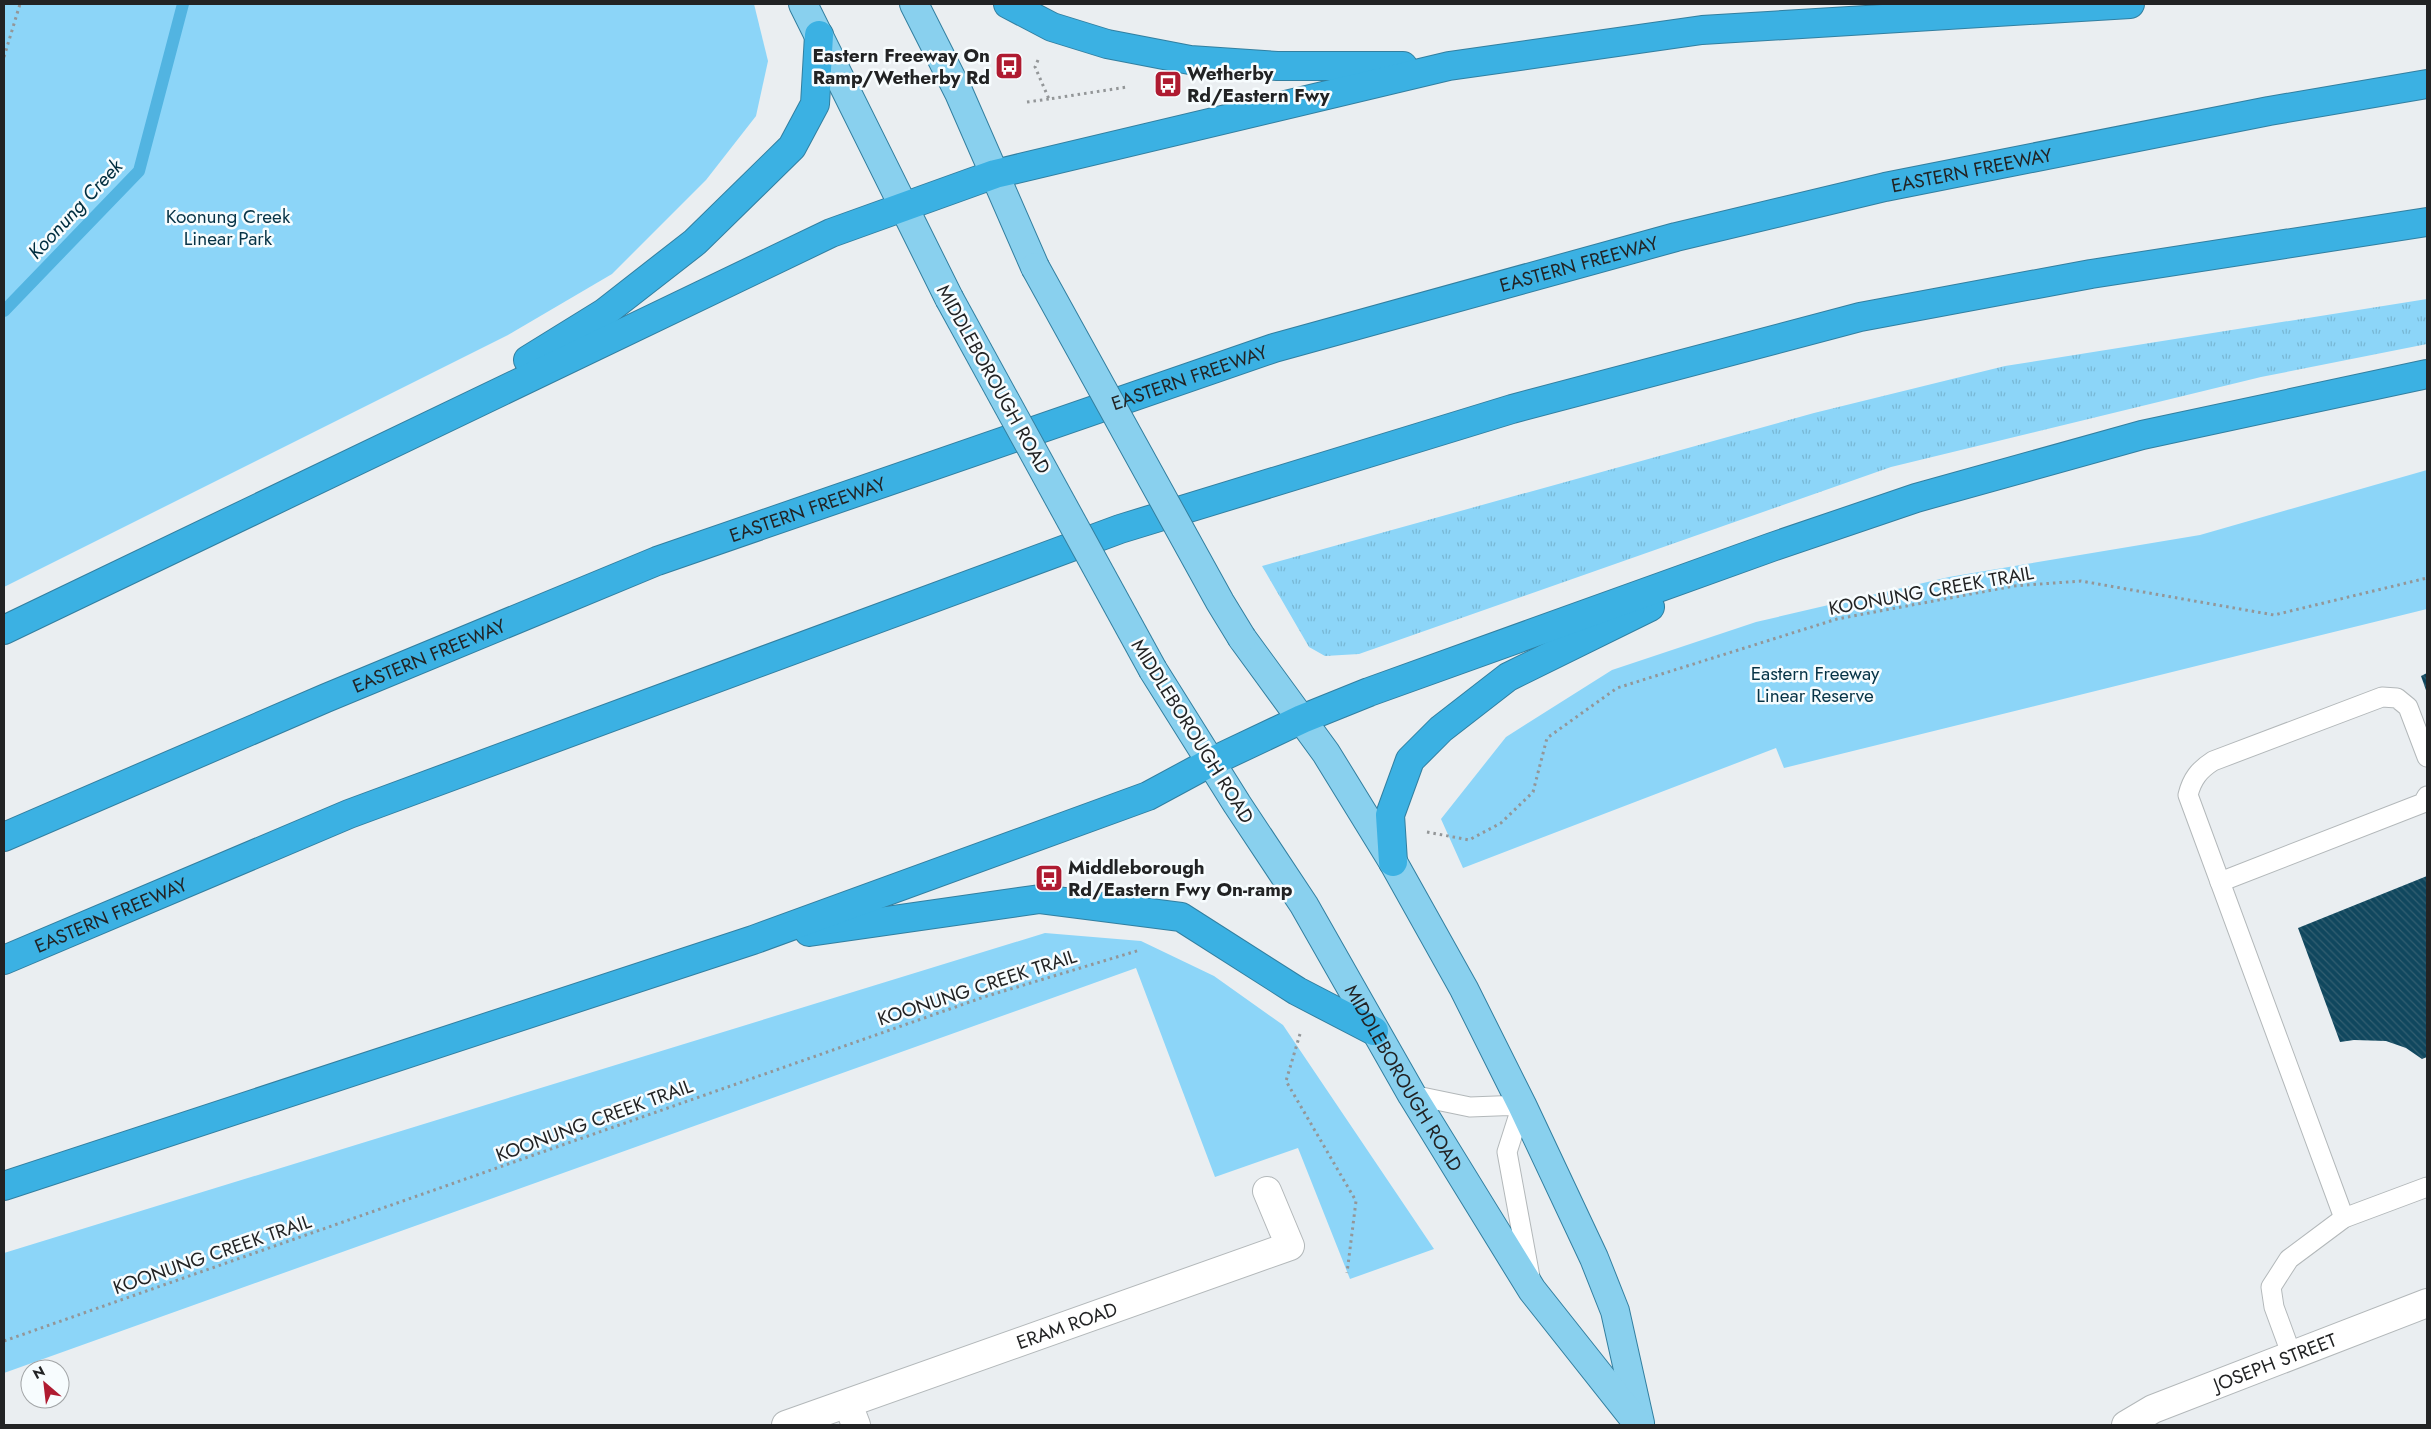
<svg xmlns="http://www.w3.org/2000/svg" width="2431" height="1429" font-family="Jost,sans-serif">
<defs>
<pattern id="grass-tufts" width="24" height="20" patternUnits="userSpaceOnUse" patternTransform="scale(1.25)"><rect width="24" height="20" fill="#8cd5f8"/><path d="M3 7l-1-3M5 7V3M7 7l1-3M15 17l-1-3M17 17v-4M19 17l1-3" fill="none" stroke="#78b7d4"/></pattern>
<pattern id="building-back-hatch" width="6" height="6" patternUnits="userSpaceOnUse" patternTransform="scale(1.25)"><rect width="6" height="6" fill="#10475e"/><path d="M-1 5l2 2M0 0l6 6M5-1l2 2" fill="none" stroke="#335f71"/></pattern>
</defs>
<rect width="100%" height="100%" fill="#eaeef1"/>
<!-- grass -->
<polygon fill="url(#grass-tufts)" points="2427,299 2427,344 2261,377 1891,467 1359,654 1325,656 1309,647 1262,566 1814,413 2005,366"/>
<!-- park -->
<g fill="#8cd5f8">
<polygon points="4,4 754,4 768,61 756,116 706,180 612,274 508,335 4,587"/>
<polygon points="2427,470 2427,609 1784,768 1776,748 1463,868 1441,819 1506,737 1612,670 1756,622 1949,577 2200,535"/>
<polygon points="1045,933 1141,941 1214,976 1283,1025 1434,1249 1350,1279 1298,1148 1215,1177 1136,968 4,1373 4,1253"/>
</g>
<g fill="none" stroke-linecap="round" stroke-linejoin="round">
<!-- stream -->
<polyline stroke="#52b4e1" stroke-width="12" points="4,311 139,171 183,4"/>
</g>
<!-- building -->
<g fill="url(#building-back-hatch)">
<polygon points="2427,673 2427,693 2421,676"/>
<polygon points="2427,876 2427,1057 2422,1059 2406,1048 2386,1041 2354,1040 2340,1042 2298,928"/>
</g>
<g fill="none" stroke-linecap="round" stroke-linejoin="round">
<defs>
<g id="lane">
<polyline points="2220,882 2423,803 2427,796"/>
<polyline points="1412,1095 1470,1107 1522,1105 1507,1152 1530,1277"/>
<path d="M2344 1218 2188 795C2192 779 2199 770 2213 761L2382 697 2397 698 2408 707 2427 757"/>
<polyline points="2292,1356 2274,1307 2271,1287 2289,1259 2344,1218 2427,1187"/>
</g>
<g id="street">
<polyline points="848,1404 856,1425"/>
<path id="s1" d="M786 1425 1290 1246 1267 1191"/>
<path id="s2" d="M2126 1425 2153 1409 2427 1303"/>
</g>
<g id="primary">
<polyline points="803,4 949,298"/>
<polyline points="914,4 959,93 1035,267"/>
<polyline points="1242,638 1326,753 1393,862 1464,989 1522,1105 1594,1258 1615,1311 1640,1423"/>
<path id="s3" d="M1153 670 1237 804 1304 905 1412 1095 1532 1290 1639 1425"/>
</g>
<g id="highway">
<polyline points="1008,4 1052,27 1107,44 1190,60 1277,66 1403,66"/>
<polyline points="528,360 604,313 695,242 792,147 815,104 819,35"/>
<polyline points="4,630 831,233 995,174 1449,66 1702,30 2130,4"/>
<path id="s4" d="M4 837 326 698 657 561 1274 348 1676 237 1885 187 2269 111 2427 84"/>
<polyline points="1393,862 1390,815 1410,760 1441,729 1508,677 1650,607"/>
<polyline points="809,932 1040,899 1181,917 1297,991 1374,1031"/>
<path id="s5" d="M4 960 349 814 1120 529 1512 409 1860 317 2091 274 2427 222"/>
<polyline points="4,1186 753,940 1148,796 1211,762 1302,719 1369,692 1772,547 1916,498 2142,435 2427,374"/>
</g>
</defs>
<!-- lane casing -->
<use href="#lane" stroke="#b3b8ba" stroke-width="21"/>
<!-- street casing -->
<use href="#street" stroke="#b3b8ba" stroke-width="30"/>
<!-- primary casing -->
<use href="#primary" stroke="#327fa0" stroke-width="30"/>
<!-- highway casing -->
<use href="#highway" stroke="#327fa0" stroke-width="30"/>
<!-- path -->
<g stroke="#939698" stroke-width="3" stroke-dasharray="2.5 4" stroke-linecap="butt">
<polyline points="4,57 20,4"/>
<polyline points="1038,60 1035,67 1049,99 1127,87"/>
<polyline points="1027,102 1049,99"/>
<polyline points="1427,832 1469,840 1501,823 1533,792 1547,738 1617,688 1837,619 2014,586 2081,581 2274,615 2427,578"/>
<polyline points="1300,1034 1286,1081 1356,1201 1347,1273"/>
<polyline points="4,1341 984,997 1140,950"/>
</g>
<!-- lane -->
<use href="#lane" stroke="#fff" stroke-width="19"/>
<!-- street -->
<use href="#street" stroke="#fff" stroke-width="28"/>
<!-- primary -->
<use href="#primary" stroke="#89d0ee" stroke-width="28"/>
<!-- highway -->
<use href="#highway" stroke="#3bb1e3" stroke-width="28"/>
<defs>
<g id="primary-bridge">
<polyline points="1035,267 1220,602 1242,638"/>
<polyline points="949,298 1153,670"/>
</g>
</defs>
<!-- primary-bridge casing -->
<use href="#primary-bridge" stroke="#327fa0" stroke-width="30" stroke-linecap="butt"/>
<!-- primary-bridge -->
<use href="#primary-bridge" stroke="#89d0ee" stroke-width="28"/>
</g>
<!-- icons -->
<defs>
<symbol id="bus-square" viewBox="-11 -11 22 22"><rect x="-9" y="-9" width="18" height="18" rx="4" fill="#af1b31" stroke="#f7fcfe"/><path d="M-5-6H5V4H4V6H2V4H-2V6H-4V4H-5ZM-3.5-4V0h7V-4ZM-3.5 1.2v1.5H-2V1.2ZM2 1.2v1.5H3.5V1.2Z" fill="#fff"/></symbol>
</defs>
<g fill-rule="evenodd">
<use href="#bus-square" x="993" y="50" width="32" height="32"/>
<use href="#bus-square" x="1152" y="68" width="32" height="32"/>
<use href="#bus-square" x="1033" y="862" width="32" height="32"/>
</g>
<g text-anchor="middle" stroke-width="5" stroke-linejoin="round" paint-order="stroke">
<!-- poi labels -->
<g font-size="19" font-weight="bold" fill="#222324" stroke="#f7fcfe" text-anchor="start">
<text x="990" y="62" text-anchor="end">Eastern Freeway On<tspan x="990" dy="22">Ramp/Wetherby Rd</tspan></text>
<text x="1187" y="80">Wetherby<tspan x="1187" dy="22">Rd/Eastern Fwy</tspan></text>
<text x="1068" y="874">Middleborough<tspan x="1068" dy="22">Rd/Eastern Fwy On-ramp</tspan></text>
</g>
<!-- street labels -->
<g font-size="19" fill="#222324" stroke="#f7fcfe">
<text dy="7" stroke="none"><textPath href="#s4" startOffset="2082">EASTERN FREEWAY</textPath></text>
<text dy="7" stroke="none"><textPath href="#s4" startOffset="1678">EASTERN FREEWAY</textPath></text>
<text dy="7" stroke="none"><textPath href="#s4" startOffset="1272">EASTERN FREEWAY</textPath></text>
<text transform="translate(994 379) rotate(61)" y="7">MIDDLEBOROUGH ROAD</text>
<text dy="7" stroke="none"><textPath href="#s4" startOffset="868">EASTERN FREEWAY</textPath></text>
<text transform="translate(1931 590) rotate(-10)" y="7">KOONUNG CREEK TRAIL</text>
<text dy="7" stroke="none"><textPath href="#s4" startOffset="462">EASTERN FREEWAY</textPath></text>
<text transform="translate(1193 731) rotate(58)" y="7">MIDDLEBOROUGH ROAD</text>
<text dy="7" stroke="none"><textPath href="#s5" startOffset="116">EASTERN FREEWAY</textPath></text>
<text transform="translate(977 987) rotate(-18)" y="7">KOONUNG CREEK TRAIL</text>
<text dy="7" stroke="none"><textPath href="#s3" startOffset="479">MIDDLEBOROUGH ROAD</textPath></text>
<text transform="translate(594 1120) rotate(-20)" y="7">KOONUNG CREEK TRAIL</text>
<text transform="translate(212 1254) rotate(-19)" y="7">KOONUNG CREEK TRAIL</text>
<text dy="7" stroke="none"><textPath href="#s1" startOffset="298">ERAM ROAD</textPath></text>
<text dy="7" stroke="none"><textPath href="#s2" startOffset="162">JOSEPH STREET</textPath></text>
</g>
<!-- park labels -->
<g font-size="19" fill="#073447" stroke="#f7fcfe">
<text x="228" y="223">Koonung Creek<tspan x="228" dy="22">Linear Park</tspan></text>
<text x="1815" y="680">Eastern Freeway<tspan x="1815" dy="22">Linear Reserve</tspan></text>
</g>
<!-- water labels -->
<g font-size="20" font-style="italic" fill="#002e40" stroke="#f7fcfe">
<text transform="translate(75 209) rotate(-47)" y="7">Koonung Creek</text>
</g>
</g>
<!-- border -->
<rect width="2431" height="1429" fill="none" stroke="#222324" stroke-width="10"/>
<!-- north arrow -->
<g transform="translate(45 1384) rotate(332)"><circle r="24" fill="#f7fcfe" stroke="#a2a5a7"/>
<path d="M0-4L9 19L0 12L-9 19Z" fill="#af1b31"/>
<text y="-8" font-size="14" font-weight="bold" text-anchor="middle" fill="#222324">N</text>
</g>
</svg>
